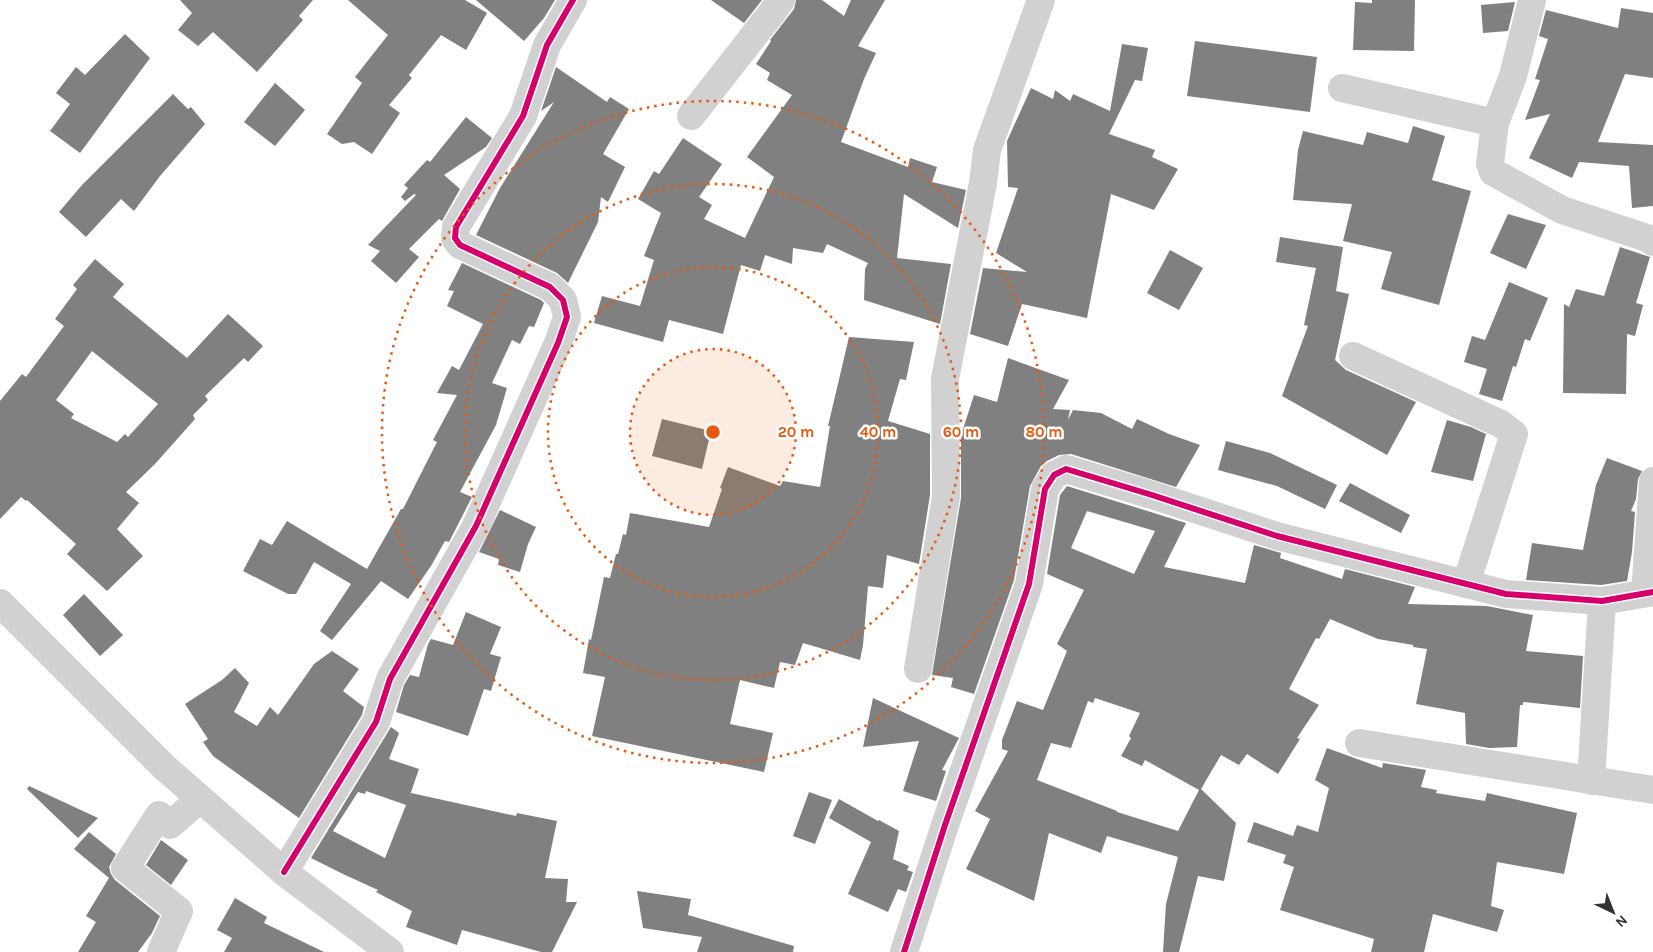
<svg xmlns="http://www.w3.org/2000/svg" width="1653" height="952" font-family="Karla,sans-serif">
<rect width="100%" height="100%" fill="#fff"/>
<!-- building -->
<g fill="#808080" fill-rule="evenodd">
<polygon points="180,0 313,0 299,16 303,20 257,72 213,32 198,46 178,30 192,13"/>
<polygon points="348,0 465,0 487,13 466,50 441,35 409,75 412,78 389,105 400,113 372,154 354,142 342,144 327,134 362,83 355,77 388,35"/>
<polygon points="476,0 555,0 544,18 524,41"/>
<polygon points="711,0 762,0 744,23"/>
<polygon points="796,0 822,0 844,16 851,0 885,0 858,46 876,53 864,79 841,142 908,167 910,158 937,167 932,182 966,190 958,228 904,194 897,258 951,264 940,324 864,300 865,269 868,263 827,244 823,253 793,248 792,264 765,255 760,271 741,265 723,334 669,320 663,342 594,323 602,296 640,306 654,260 644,256 661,213 638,199 654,171 659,174 683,138 722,164 699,197 712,205 704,219 745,238 774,177 747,157 792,95 767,80 770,73 756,64 771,41 770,40 794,9"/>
<polygon points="1372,0 1415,0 1414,51 1353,50 1355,2 1372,3"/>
<polygon points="1515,2 1508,31 1483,33 1481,5"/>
<polygon points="1621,8 1653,13 1653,78 1625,74 1598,142 1653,145 1653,206 1632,208 1629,166 1579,162 1572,178 1529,158 1550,114 1525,120 1540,80 1535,79 1548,39 1539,36 1546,10 1618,28"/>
<polygon points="125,34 150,58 80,153 50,131 70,104 56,93 76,67 85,75"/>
<polygon points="1195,41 1317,57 1310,112 1187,96"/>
<polygon points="1122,44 1148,48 1142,81 1135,80 1109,134 1155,150 1152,157 1178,169 1154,210 1111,194 1087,318 1022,304 1008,346 970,334 983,268 1027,272 996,253 1018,188 1008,187 1007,141 1031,88 1053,99 1055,90 1070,101 1073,94 1110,111"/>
<polygon points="556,67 607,102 610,97 629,109 603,154 625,167 608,202 601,197 598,222 568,283 557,273 476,235 500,188 554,102 541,111"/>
<polygon points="275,83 305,110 275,146 244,122"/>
<polygon points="173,94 188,109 191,107 205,124 160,176 134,211 121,199 86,237 59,212 82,185"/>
<polygon points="466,117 492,138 486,147 444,175 460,189 442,221 439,219 409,249 419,257 396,283 371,261 380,251 368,245 416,195 414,194 405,201 401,197 408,188 404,185 427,160 430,162"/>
<polygon points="1413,126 1445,136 1432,180 1471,191 1439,305 1381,289 1392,252 1343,241 1352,204 1293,200 1298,150 1303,131 1363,145 1367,132 1408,143"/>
<polygon points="1508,214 1546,225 1526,269 1490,253"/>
<polygon points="1280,237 1343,247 1336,291 1349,294 1335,360 1346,370 1416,402 1387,455 1282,396 1308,326 1304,325 1316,268 1276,262"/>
<polygon points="1620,247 1650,257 1636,303 1643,305 1635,336 1627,334 1626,394 1563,393 1564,304 1569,307 1576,289 1604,296"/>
<polygon points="1170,250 1203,268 1179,310 1147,293"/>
<path d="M95 259 124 284 113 297 187 358 228 314 263 346 248 362 244 358 205 396 208 400 193 415 195 419 155 464 126 492 139 503 117 529 143 556 107 591 67 554 76 544 27 500 26 501 21 497 0 519V401L22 374 26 377 64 326 55 319 77 289 73 285ZM92 351 158 404 128 437 125 434 117 442 71 418 74 414 56 400Z"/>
<polygon points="462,263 541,300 544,303 534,327 529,326 520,344 512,340 492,383 507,388 496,425 460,492 472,497 449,542 445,541 431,566 408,599 381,581 332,640 320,631 351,584 314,562 296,594 288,594 243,571 260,539 272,545 287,521 367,569 401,509 403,509 437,442 433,440 457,395 437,393 452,366 459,370 483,324 447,306 454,291 448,290"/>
<polygon points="1509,282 1548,298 1530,341 1525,339 1516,367 1513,366 1502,401 1479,394 1487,369 1464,362 1472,336 1485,340"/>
<polygon points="849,337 914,342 906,380 900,379 888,421 930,434 930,495 919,564 887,555 883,588 868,586 863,645 860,660 803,643 795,665 780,662 774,688 740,680 730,724 773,733 764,772 592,736 605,677 583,673 589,639 591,640 595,621 604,577 610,578 616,554 618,554 623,534 626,535 630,513 709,527 722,489 720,488 728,467 780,486 783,481 820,487 830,426 828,426"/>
<polygon points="1008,358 1069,380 1053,409 1070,410 1068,420 1073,410 1101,413 1132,429 1137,419 1169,434 1200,445 1176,487 1071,454 1059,455 1047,461 1041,466 1030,486 1014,580 974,694 951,687 953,678 932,675 961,498 961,439 964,426 974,395 997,402"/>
<polygon points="662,419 711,431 702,469 652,456"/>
<polygon points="1447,420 1471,427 1486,434 1473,481 1431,472"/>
<polygon points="1226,441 1270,453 1337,485 1325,509 1277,486 1218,470"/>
<polygon points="1607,458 1642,471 1638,479 1636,499 1631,511 1635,512 1632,552 1627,581 1601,585 1526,580 1532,543 1583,550 1596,485"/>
<polygon points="1350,483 1410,515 1401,533 1339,501"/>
<path d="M1067 486 1186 523 1164 567 1245 583 1254 545 1281 553 1280 558 1342 579 1345 569 1415 587 1408 604 1487 606 1533 615 1526 651 1583 656 1580 708 1523 702V705H1520L1517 747 1489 748 1466 744 1465 713 1416 704 1427 649 1413 647V645L1378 639 1330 619 1319 639 1316 638 1289 689 1319 705 1297 738 1300 739 1278 774 1247 754 1239 765 1221 755 1201 789 1236 823 1224 881 1198 876 1179 952H1163L1166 904 1178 857 1107 836 1101 853 1049 833 1034 901 966 869 990 819 975 811 1008 751 1002 749V740L1017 701 1043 710 1067 651 1057 644 1084 590 1047 574 1060 495ZM1087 511 1155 531 1134 574 1071 548ZM1095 698 1140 713 1129 736 1131 738 1121 756 1142 766 1145 760 1199 790 1178 831 1117 812V811L1037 780 1051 743 1071 748 1088 701 1093 703Z"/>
<polygon points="500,510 536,527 528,544 520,572 498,565 499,559 479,552"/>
<polygon points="84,594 123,635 100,656 63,615"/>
<polygon points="466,612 501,627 490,654 501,657 491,691 484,689 468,736 396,712 404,685 410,675 419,677 428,644 431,639 453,645"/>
<polygon points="332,651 359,669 343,691 364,707 362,715 299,818 213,756 203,742 208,739 185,704 222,680 235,668 249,683 234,712 257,726 270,707 278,715 314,664"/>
<polygon points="873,698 959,738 942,770 946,771 936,801 903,791 919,741 863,747"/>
<path d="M391 727 399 733 389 759 419 769 409 798 411 793 516 816 517 813 557 821 545 878 568 879 566 902H577L552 952H541L462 930 457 945 406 927 412 911 376 892 378 890 343 874 311 858ZM366 791 406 805 385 858 333 831 358 792 365 794Z"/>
<polygon points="1327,748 1382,768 1383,763 1426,770 1421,787 1437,790 1436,793 1485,801 1487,793 1577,813 1564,874 1497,862 1491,906 1504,910 1497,932 1433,914 1424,952 1371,952 1374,939 1280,910 1294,867 1283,863 1286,855 1247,842 1254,822 1293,836 1297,825 1318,832 1329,788 1315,780"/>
<polygon points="29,786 98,818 78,838 27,789"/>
<polygon points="809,792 832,800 815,844 793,836"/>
<polygon points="839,799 878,821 879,820 899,831 893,859 909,866 907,870 913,872 906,892 898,889 888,912 848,894 871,842 829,818"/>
<polygon points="89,832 116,854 109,867 111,874 115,880 160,916 152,933 138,952 78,952 96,922 86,916 109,878 74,849"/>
<polygon points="161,840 188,860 171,885 146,865"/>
<polygon points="637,891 691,899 688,915 794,946 793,952 697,952 702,937 643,928"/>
<polygon points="235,898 267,917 264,923 324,952 224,952 232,938 217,930"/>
</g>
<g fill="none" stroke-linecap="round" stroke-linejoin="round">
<!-- street -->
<g stroke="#d1d1d1" stroke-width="28">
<polyline points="1342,88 1495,123 1513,76 1532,0"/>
<polyline points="691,116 774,10 781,0"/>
<polyline points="1495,123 1490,164 1493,172 1562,210 1647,238 1653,242"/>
<polyline points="1353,356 1501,424 1514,434 1466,584"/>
<polyline points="1645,593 1653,481"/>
<polyline points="0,603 163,766 284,872 390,952"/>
<polyline points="918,669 946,496 945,379 983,183 987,150 1041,0"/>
<polyline points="1359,743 1653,790"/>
<polyline points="1591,781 1602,601"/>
<polyline points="284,872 376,722 390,679 476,526 558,343 567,317 563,300 550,287 460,245 455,238 456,227 523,116 547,45 573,0"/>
<polyline points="161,952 179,911 125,868 159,815 170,825 200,799"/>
<polyline points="904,952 945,825 1029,584 1045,489 1054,475 1066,469 1152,495 1277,536 1506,594 1602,601 1653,592"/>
</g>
<defs>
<g id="cycleway">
<polyline points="284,872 376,722 390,679 476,526 558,343 567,317 563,300 550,287 460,245 455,238 456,227 523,116 547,45 573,0"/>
<polyline points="904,952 945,825 1029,584 1045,489 1054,475 1066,469 1152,495 1277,536 1506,594 1602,601 1653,592"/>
</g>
</defs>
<!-- cycleway casing -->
<use href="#cycleway" stroke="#fff" stroke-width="9"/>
<!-- cycleway -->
<use href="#cycleway" stroke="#d6006c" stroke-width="6"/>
</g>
<!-- distance rings -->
<circle cx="713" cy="432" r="83" fill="#e8590c" fill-opacity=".12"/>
<g fill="none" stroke="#e8590c" stroke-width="2.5" stroke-dasharray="2.5 5">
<circle cx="713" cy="432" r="83"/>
<circle cx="713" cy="432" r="165"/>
<circle cx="713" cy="432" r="248"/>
<circle cx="713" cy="432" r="331"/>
</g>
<circle cx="713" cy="432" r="8" fill="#e8590c" stroke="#fff" stroke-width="2.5"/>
<g font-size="15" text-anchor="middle" font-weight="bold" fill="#e8590c" stroke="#fff" stroke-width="5" stroke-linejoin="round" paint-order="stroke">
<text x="796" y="437">20 m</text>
<text x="878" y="437">40 m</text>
<text x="961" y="437">60 m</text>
<text x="1044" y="437">80 m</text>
</g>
<!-- north arrow -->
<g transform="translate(1613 912) rotate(137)" stroke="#ffffff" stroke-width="4" paint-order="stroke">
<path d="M0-4L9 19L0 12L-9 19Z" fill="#323232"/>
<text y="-8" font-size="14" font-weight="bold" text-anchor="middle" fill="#323232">N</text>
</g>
</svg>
